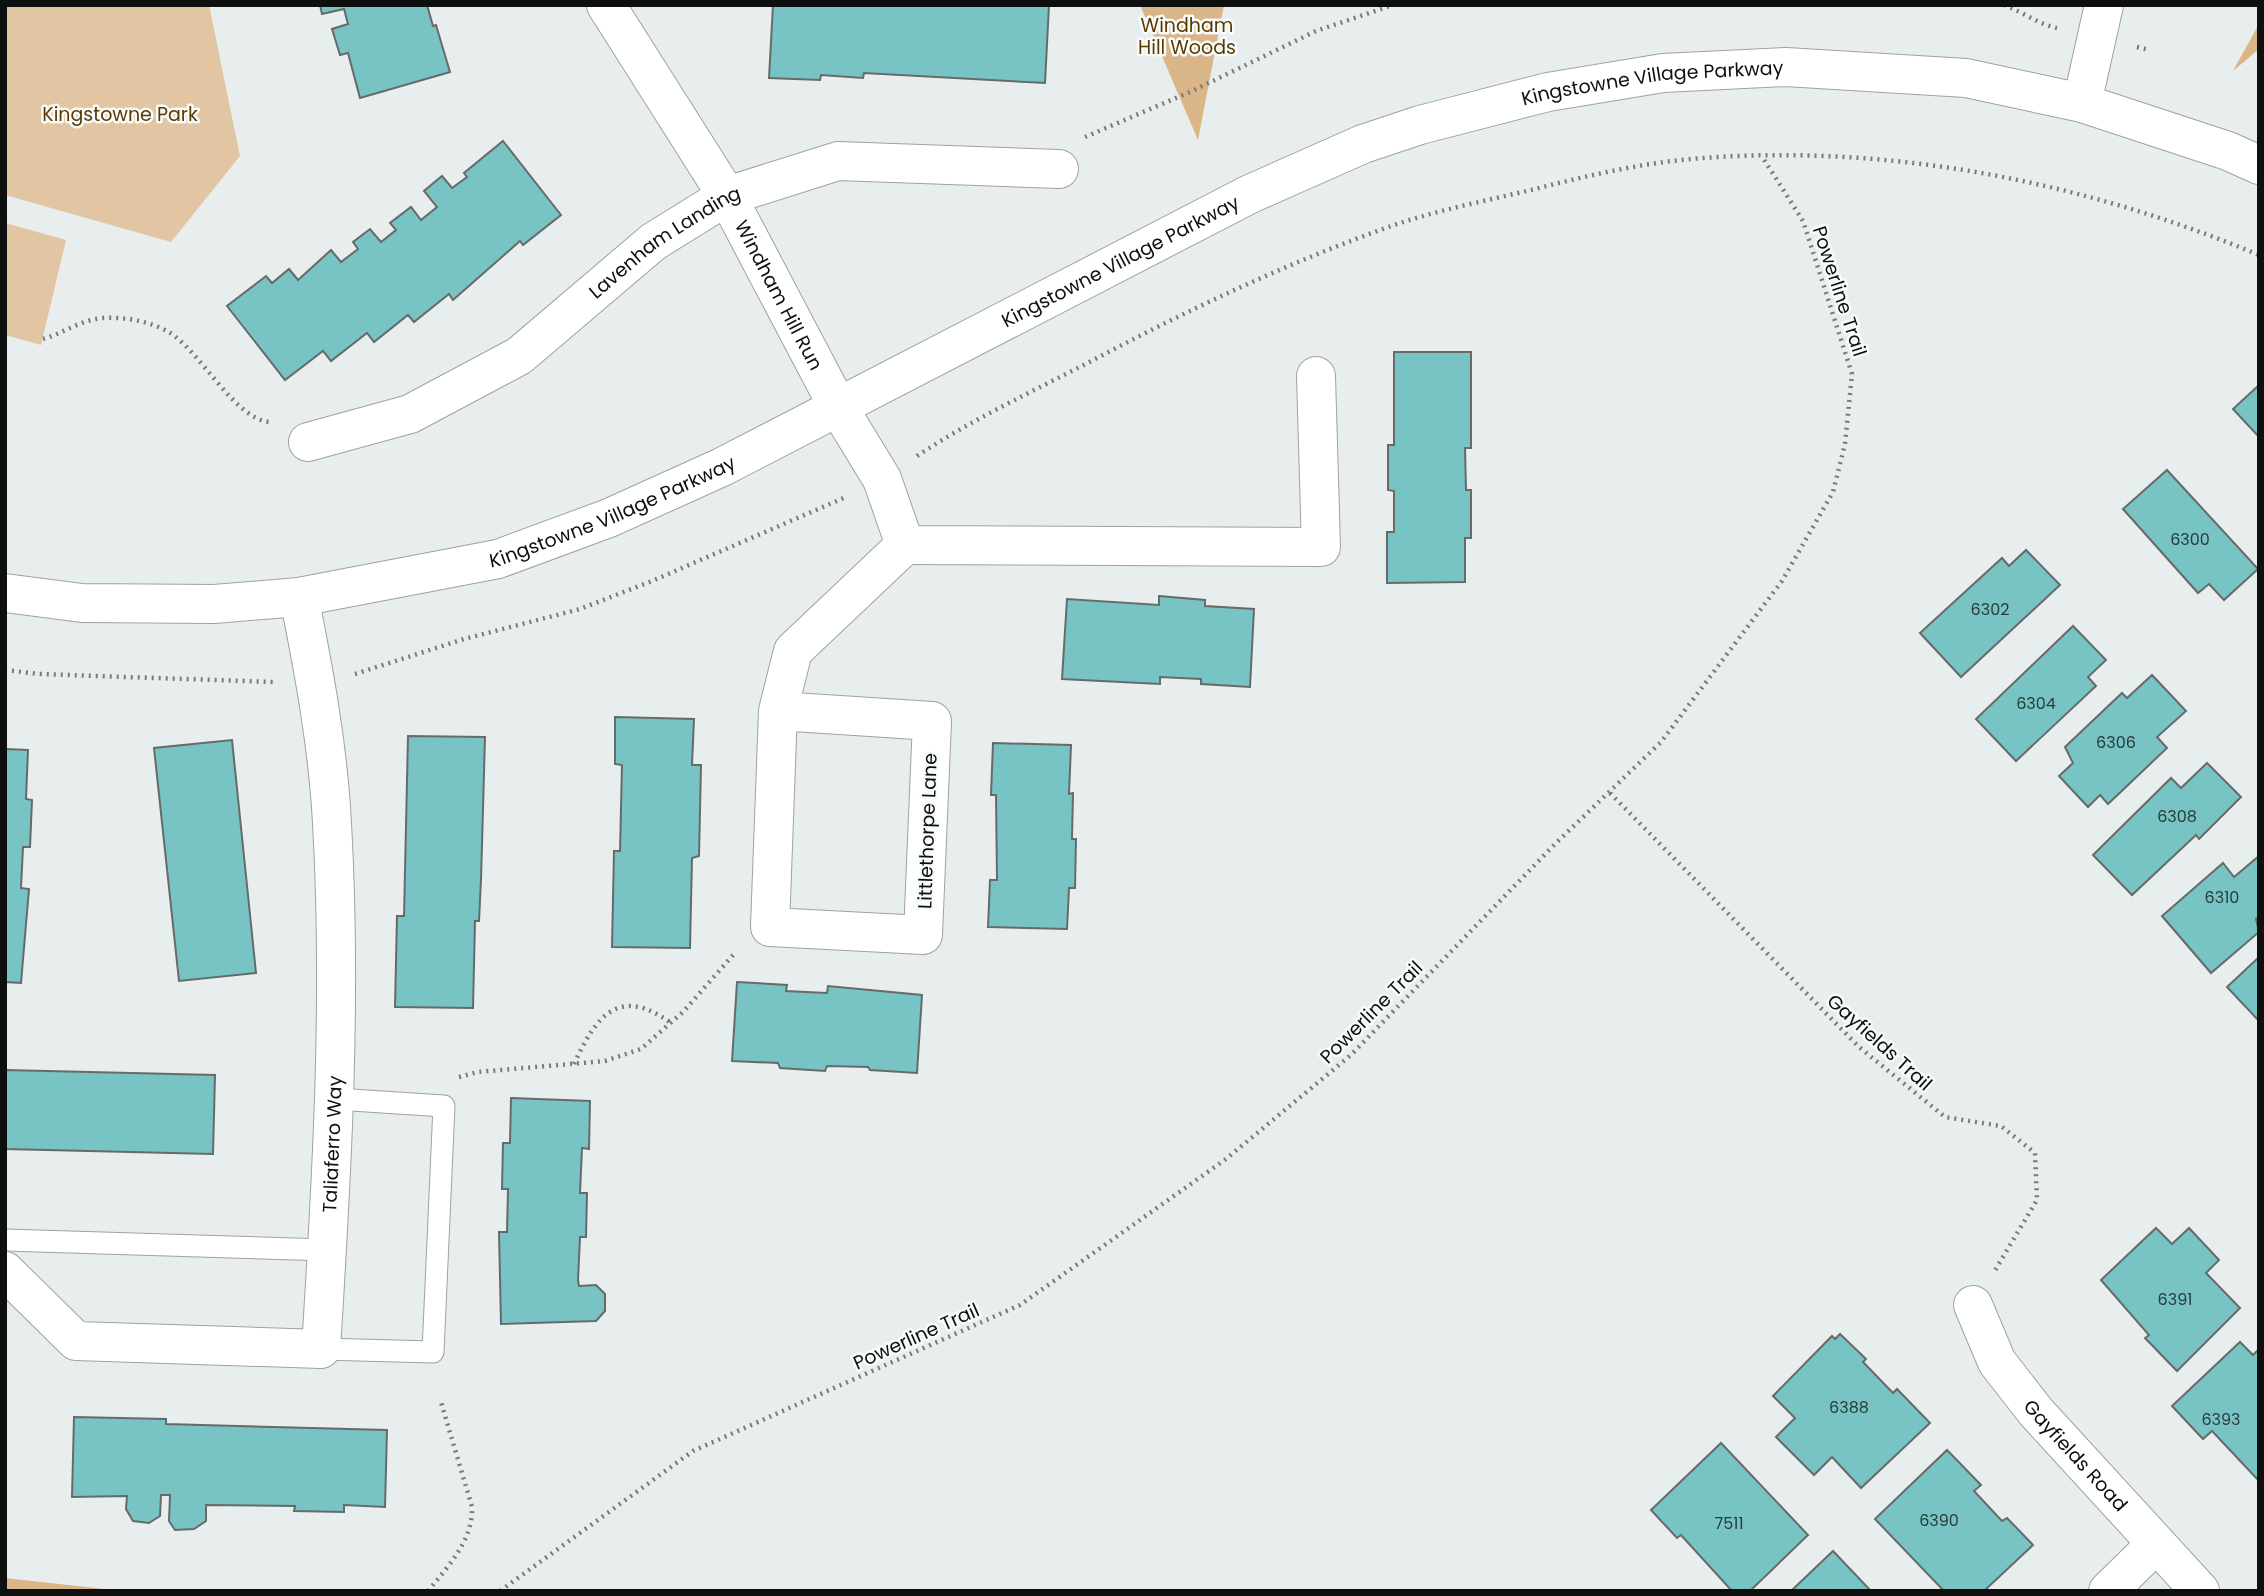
<svg xmlns="http://www.w3.org/2000/svg" width="2264" height="1596" font-family="Poppins,sans-serif">
<rect width="100%" height="100%" fill="#e8eeed"/>
<!-- green -->
<g fill="#e2c5a2">
<polygon points="5,5 209,5 240,156 171,242 5,195"/>
<polygon points="5,223 66,240 41,345 5,335"/>
</g>
<!-- forest -->
<g fill="#dab588">
<polygon points="1140,5 1224,5 1198,140"/>
<polygon points="2259,24 2259,49 2233,71"/>
<polygon points="5,1578 123,1591 5,1591"/>
</g>
<!-- building -->
<g fill="#78c3c3" stroke="#666b6a" stroke-width="2">
<polygon points="320,5 427,5 433,26 436,25 450,72 360,98 348,53 340,55 332,29 348,24 344,9 322,14"/>
<polygon points="773,5 1049,5 1045,83 864,73 863,78 821,75 820,80 769,78"/>
<polygon points="503,141 561,215 523,245 520,241 453,300 449,294 414,322 408,315 374,342 367,333 331,361 323,351 285,380 227,306 266,276 272,283 289,269 298,280 331,250 341,262 358,249 353,242 370,229 381,242 396,230 390,223 411,207 421,220 437,207 424,191 442,176 452,188 467,177 464,173"/>
<polygon points="1394,352 1471,352 1471,448 1465,448 1466,490 1471,490 1471,538 1465,538 1465,582 1387,583 1387,532 1394,532 1394,491 1388,490 1388,445 1394,445"/>
<polygon points="2259,385 2259,437 2233,409"/>
<polygon points="2167,470 2258,569 2224,600 2209,584 2198,593 2123,509"/>
<polygon points="2026,550 2060,585 1961,677 1920,633 2002,558 2009,566"/>
<polygon points="1159,596 1205,600 1205,606 1254,609 1250,687 1201,684 1201,679 1160,677 1160,684 1062,679 1067,599 1159,605"/>
<polygon points="2073,626 2106,660 2088,677 2096,686 2016,761 1976,719"/>
<polygon points="2152,675 2186,711 2157,737 2167,748 2108,804 2100,795 2088,807 2059,776 2073,763 2065,747 2122,693 2127,698"/>
<polygon points="615,717 694,719 692,765 701,765 699,856 692,858 690,948 612,947 614,851 620,851 622,765 615,764"/>
<polygon points="408,736 485,737 481,880 479,921 475,921 473,1008 395,1007 397,916 404,916"/>
<polygon points="232,740 256,973 179,981 154,748"/>
<polygon points="993,743 1071,745 1069,794 1073,793 1072,839 1076,839 1075,888 1069,888 1067,929 988,927 990,880 997,880 996,795 991,795"/>
<polygon points="5,749 28,750 26,799 32,800 30,847 23,847 21,888 29,889 21,983 5,982"/>
<polygon points="2207,763 2241,797 2199,839 2196,835 2132,895 2093,855 2171,778 2181,788"/>
<polygon points="2259,856 2259,917 2256,919 2259,932 2211,973 2162,916 2223,863 2234,877"/>
<polygon points="2259,957 2259,1021 2227,987"/>
<polygon points="737,982 787,985 786,991 827,993 828,986 922,995 917,1073 870,1070 868,1067 827,1066 825,1071 780,1068 778,1063 732,1061"/>
<polygon points="5,1070 215,1075 213,1154 5,1149"/>
<polygon points="511,1098 590,1101 589,1149 582,1148 580,1193 587,1193 586,1237 580,1237 578,1280 579,1286 596,1285 605,1294 605,1311 596,1321 501,1324 499,1232 507,1232 508,1189 502,1189 503,1143 510,1143"/>
<polygon points="2156,1228 2172,1244 2189,1228 2219,1260 2206,1273 2240,1308 2177,1371 2145,1338 2149,1335 2101,1280"/>
<polygon points="1840,1334 1866,1359 1863,1362 1893,1393 1897,1389 1930,1423 1861,1488 1832,1457 1814,1475 1776,1437 1795,1418 1773,1396 1832,1336 1835,1339"/>
<polygon points="2240,1342 2253,1355 2259,1349 2259,1481 2212,1431 2203,1439 2172,1406"/>
<polygon points="74,1417 166,1419 166,1424 387,1430 385,1507 344,1505 344,1512 294,1511 295,1506 206,1505 206,1521 194,1529 175,1530 169,1521 170,1495 161,1495 160,1516 149,1523 133,1521 126,1509 127,1496 72,1497"/>
<polygon points="1721,1443 1808,1535 1750,1591 1732,1591 1681,1535 1677,1538 1651,1510"/>
<polygon points="1947,1450 1981,1485 1974,1491 2002,1521 2007,1518 2033,1545 1984,1591 1944,1591 1875,1519"/>
<polygon points="1833,1551 1871,1591 1791,1591"/>
</g>
<g fill="none" stroke-linecap="round" stroke-linejoin="round">
<defs>
<g id="service">
<polyline points="5,1240 328,1250"/>
<polyline points="321,1349 433,1352 444,1106 336,1099"/>
</g>
<g id="minor">
<path id="s1" d="M606 5 727 196 838 407 882 479 905 545 1321 547 1316 376"/>
<polyline points="2082,103 2104,5"/>
<path id="s2" d="M308 442 410 414 519 356 653 242 727 196 838 161 1059 169"/>
<polyline points="778,711 932,721 923,935 770,927 778,711 793,651 905,545"/>
<path id="s3" d="M5 1271 76 1341 321 1349C332 1174 342 998 332 823 328 747 314 671 299 597"/>
<path id="s4" d="M1973 1305 1997 1362 2036 1412 2200 1591"/>
<polyline points="2108,1591 2156,1544"/>
</g>
<g id="tertiary">
<path id="s5" d="M5 593 82 603 214 604 299 597 498 559 609 518 722 467 1250 194 1363 144 1420 125 1548 92 1663 73 1786 67 1966 78 2082 103 2228 151 2259 165"/>
</g>
</defs>
<!-- service casing -->
<use href="#service" stroke="#9ea2a2" stroke-width="23"/>
<!-- minor casing -->
<use href="#minor" stroke="#9ea2a2" stroke-width="40"/>
<!-- tertiary casing -->
<use href="#tertiary" stroke="#9ea2a2" stroke-width="40"/>
<!-- path -->
<g stroke="#777b7a" stroke-width="4.5" stroke-dasharray="2 5" stroke-linecap="butt">
<path d="M2004 5C2023 12 2038 24 2057 28"/>
<polyline points="2137,47 2149,50"/>
<polyline points="1085,137 1190,92 1316,31 1393,5"/>
<path d="M43 339C64 333 82 319 104 318 126 317 148 321 167 331 201 350 235 422 272 422"/>
<path d="M917 456C974 418 1038 389 1099 357 1196 306 1294 260 1397 224 1442 209 1490 200 1535 189 1590 175 1646 162 1703 158 1892 144 2084 182 2259 255"/>
<polyline points="5,670 39,674 273,682"/>
<polyline points="355,674 464,639 580,609 652,581 846,497"/>
<polyline points="1610,793 1859,1047 1945,1117 2001,1126 2035,1153 2037,1200 1994,1272"/>
<path d="M574 1064C596 1016 619 985 671 1023"/>
<polyline points="459,1077 478,1072 605,1061 641,1049 684,1011 733,955"/>
<path d="M428 1591C448 1566 473 1541 472 1507L441 1402"/>
<polyline points="500,1591 693,1451 1020,1305 1226,1159 1351,1055 1555,844 1661,742 1782,581 1833,492 1845,444 1852,374 1803,221 1763,158"/>
</g>
<!-- service -->
<use href="#service" stroke="#fff" stroke-width="21"/>
<!-- minor -->
<use href="#minor" stroke="#fff" stroke-width="38"/>
<!-- tertiary -->
<use href="#tertiary" stroke="#fff" stroke-width="38"/>
</g>
<g text-anchor="middle" stroke-width="5" stroke-linejoin="round" paint-order="stroke">
<!-- number labels -->
<g font-size="16" fill="#283c3c">
<text x="2190" y="545">6300</text>
<text x="1990" y="615">6302</text>
<text x="2036" y="709">6304</text>
<text x="2116" y="748">6306</text>
<text x="2177" y="822">6308</text>
<text x="2222" y="903">6310</text>
<text x="2175" y="1305">6391</text>
<text x="1849" y="1413">6388</text>
<text x="2221" y="1425">6393</text>
<text x="1939" y="1526">6390</text>
<text x="1729" y="1529">7511</text>
</g>
<!-- park labels -->
<g font-size="19" fill="#5d3900" stroke="#f6fbfb">
<text x="1187" y="32">Windham<tspan x="1187" dy="22">Hill Woods</tspan></text>
<text x="120" y="121">Kingstowne Park</text>
</g>
<!-- street labels -->
<g font-size="19" fill="#0e0f0f" stroke="#f6fbfb">
<text dy="7" stroke="none"><textPath href="#s5" startOffset="1755">Kingstowne Village Parkway</textPath></text>
<text dy="7" stroke="none"><textPath href="#s2" startOffset="415">Lavenham Landing</textPath></text>
<text dy="7" stroke="none"><textPath href="#s5" startOffset="1188">Kingstowne Village Parkway</textPath></text>
<text transform="translate(1840 291) rotate(72)" y="7">Powerline Trail</text>
<text dy="7" stroke="none"><textPath href="#s1" startOffset="338">Windham Hill Run</textPath></text>
<text dy="7" stroke="none"><textPath href="#s5" startOffset="621">Kingstowne Village Parkway</textPath></text>
<text transform="translate(927 831) rotate(-88)" y="7">Littlethorpe Lane</text>
<text transform="translate(1371 1012) rotate(-45)" y="7">Powerline Trail</text>
<text transform="translate(1880 1042) rotate(42)" y="7">Gayfields Trail</text>
<text dy="7" stroke="none"><textPath href="#s3" startOffset="550">Taliaferro Way</textPath></text>
<text transform="translate(916 1336) rotate(-24)" y="7">Powerline Trail</text>
<text dy="7" stroke="none"><textPath href="#s4" startOffset="184">Gayfields Road</textPath></text>
</g>
</g>
<!-- border -->
<rect width="2264" height="1596" fill="none" stroke="#0e0f0f" stroke-width="14"/>
</svg>
